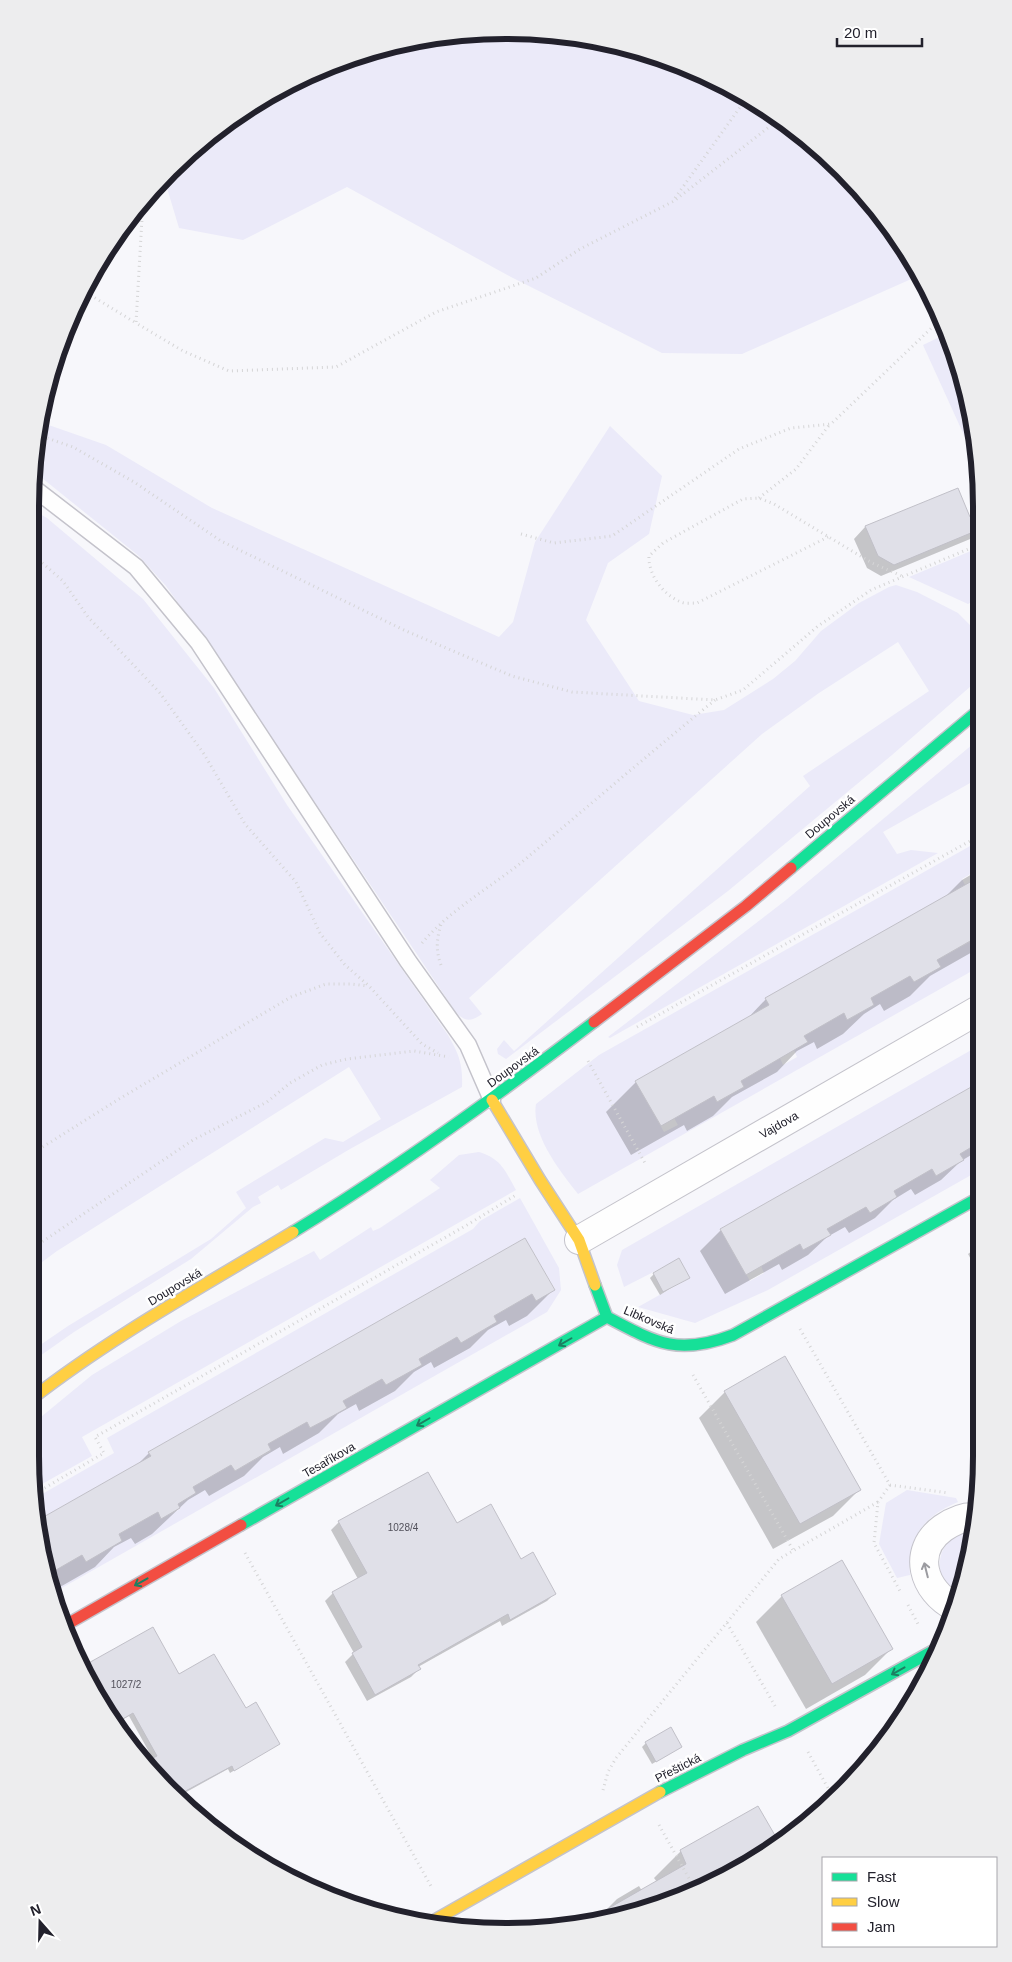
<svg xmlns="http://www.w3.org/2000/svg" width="1012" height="1962" font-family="Arial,sans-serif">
<rect width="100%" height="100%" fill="#f7f7fb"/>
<!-- green -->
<g fill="#ebeaf9">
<polygon points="537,31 629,46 717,79 820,148 884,216 918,276 742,354 662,353 511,277 347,187 243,240 179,228 164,178 192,148 268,94 353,55 444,34"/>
<polygon points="948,333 978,444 978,466 923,345"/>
<path d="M40 422 106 445 212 508 499 637 513 622 535 542 610 426 662 476 649 534 608 563 586 620 639 701 693 715 724 710 773 679 795 661 821 631 859 603 889 587 896 585 917 592 958 613 971 626 978 636 979 679 892 755 728 891 506 1059 498 1054 497 1049 504 1040 514 1051 810 786 803 776 929 691 898 642 819 693 762 734 469 998 482 1014C471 1022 464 1022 455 1011L229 674 166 586 139 556 32 470Z"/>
<path d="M31 509 47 518 143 599 214 688 287 805 448 1035C459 1054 463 1065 462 1087L350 1149 281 1190 278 1185 258 1197 261 1203 253 1207 191 1259 74 1332 30 1363V1352L68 1326 211 1239 246 1208 236 1192 325 1138 343 1142 381 1119 349 1067 57 1251 30 1271Z"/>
<polygon points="978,548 978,598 968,604 909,577"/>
<polygon points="979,739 979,778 883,832 897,854 911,850 938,853 610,1038 608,1037 786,900"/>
<path d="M979 841V869L962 879 965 885 765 999 769 1005 635 1081 664 1132 678 1125 674 1118 714 1096 718 1102 744 1087 741 1081 780 1058 783 1065 797 1057 794 1050 808 1042 804 1036 844 1013 848 1020 874 1005 871 998 910 976 914 982 941 967 937 960 977 938 979 943V967L578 1194C560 1171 531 1135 536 1104L599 1055Z"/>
<polygon points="980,1045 980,1082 720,1229 750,1281 764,1273 761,1266 800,1244 803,1250 830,1235 827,1229 866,1207 870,1213 897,1197 894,1191 932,1169 963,1160 960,1154 980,1142 980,1170 768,1290 695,1323 638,1307 690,1278 679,1259 624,1287 617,1265 622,1250"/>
<path d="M479 1152C502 1159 505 1171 516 1190L82 1437 92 1456 35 1488 30 1456V1426L92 1375 181 1321 314 1251 320 1260 371 1227 373 1231 380 1228 440 1188 430 1180 459 1155Z"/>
<polygon points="520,1198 559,1268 561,1290 547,1312 53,1593 49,1574 82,1555 86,1561 122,1541 119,1534 158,1512 161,1519 180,1509 178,1504 196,1493 193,1487 231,1465 235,1471 271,1451 268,1444 307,1422 310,1428 347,1408 343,1401 382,1379 386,1385 422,1365 419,1359 457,1337 461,1343 497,1322 494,1316 532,1294 555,1289 525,1238 148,1452 151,1456 40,1519 37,1497 114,1453 107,1438 473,1229 480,1221"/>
<path d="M907 1490 956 1498 958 1502C924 1516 907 1537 910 1575L897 1578 879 1544 886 1503Z"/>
<path d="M974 1531 966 1579 960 1594C925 1577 939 1531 974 1531Z"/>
</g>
<!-- shadow -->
<g fill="#0003">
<polygon points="958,490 969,518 978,522 978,534 975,537 881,576 867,568 854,539 865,527"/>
<polygon points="979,870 979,946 974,951 930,976 910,996 884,1011 880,1004 864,1014 843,1034 817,1049 814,1042 797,1051 777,1072 732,1097 713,1116 687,1131 684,1125 631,1155 606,1112 636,1082 746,1020 766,999 943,899 962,880"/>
<polygon points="980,1084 980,1155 978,1151 961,1161 941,1180 915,1195 911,1189 893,1200 875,1218 849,1233 845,1227 827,1237 808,1255 782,1270 779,1264 725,1294 700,1251 721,1230"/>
<polygon points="525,1240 553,1290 527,1316 509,1326 506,1320 488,1330 470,1348 434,1368 431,1362 414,1372 395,1391 359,1411 356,1404 338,1414 319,1433 283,1454 280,1447 263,1457 244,1476 209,1496 205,1490 188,1500 152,1534 135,1544 131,1538 114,1547 95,1567 60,1587 56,1580 51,1583 41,1520 135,1467 149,1453"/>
<polygon points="980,1245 980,1276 968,1254"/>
<polygon points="654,1274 688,1277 660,1295 650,1278"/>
<polygon points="980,1307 981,1331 971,1314"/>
<polygon points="725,1392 859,1490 833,1516 773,1549 699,1418"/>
<polygon points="427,1473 457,1525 521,1560 554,1594 547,1601 502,1626 500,1621 418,1667 419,1669 411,1677 367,1701 345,1662 354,1653 325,1601 333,1593 358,1579 331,1530 339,1522"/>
<polygon points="782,1596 891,1649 865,1675 806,1709 756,1622"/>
<polygon points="86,1666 179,1675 245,1710 278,1744 230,1773 228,1769 181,1795 146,1763 153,1759 129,1716 116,1723"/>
<polygon points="646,1743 681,1747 652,1764 642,1747"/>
<polygon points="780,1844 770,1852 688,1896 593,1918 604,1912 617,1899 639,1886 642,1891 657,1882 654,1878 681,1851"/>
</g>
<!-- building -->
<g fill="#e0e0e8" stroke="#c1c0c8">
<polygon points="958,488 970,517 978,521 978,530 894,565 878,556 865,526"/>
<polygon points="979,877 979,936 937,960 941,967 914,982 910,976 871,998 874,1005 847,1020 844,1013 804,1036 808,1042 741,1081 744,1087 717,1102 714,1096 661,1126 635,1081 769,1005 765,998"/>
<polygon points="980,1082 980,1142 960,1154 964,1160 936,1176 932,1169 894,1191 897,1197 870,1213 866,1207 827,1229 831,1235 803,1250 800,1244 746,1275 720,1229"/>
<polygon points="525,1238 555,1290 536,1301 532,1294 494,1316 497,1322 461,1343 457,1337 419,1359 422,1365 386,1385 382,1379 343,1401 347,1408 329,1418 310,1428 307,1422 268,1444 271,1450 235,1471 231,1465 193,1487 196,1493 178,1504 180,1508 161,1519 158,1512 119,1534 122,1541 86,1562 82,1555 49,1574 40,1519 151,1456 148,1452"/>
<polygon points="679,1258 690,1278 663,1292 653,1273"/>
<polygon points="785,1356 861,1490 800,1524 724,1391"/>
<polygon points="428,1472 457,1523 491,1504 521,1559 533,1552 556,1594 510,1620 508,1614 418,1665 421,1669 375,1695 352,1653 362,1647 332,1592 367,1573 338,1521"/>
<polygon points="842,1560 893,1649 832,1684 781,1595"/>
<polygon points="153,1627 179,1674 214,1654 246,1708 256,1702 280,1744 234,1771 232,1766 180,1794 145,1762 157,1756 133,1713 116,1723 85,1665"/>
<polygon points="671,1727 682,1747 656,1762 645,1742"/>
<polygon points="758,1806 780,1844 770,1852 688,1896 611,1914 609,1908 686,1864 680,1850"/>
</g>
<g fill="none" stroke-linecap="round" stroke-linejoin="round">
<defs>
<polyline id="lane" points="31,486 136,567 199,643 408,961 468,1045 492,1100"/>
<g id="street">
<polyline points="579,1240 980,1009"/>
<path d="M955 1607C923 1591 911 1551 943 1528 953 1521 964 1516 976 1517"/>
</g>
<g id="fast">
<polyline points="791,868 979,710"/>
<path d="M293 1232C398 1168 497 1096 594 1022"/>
<path d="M595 1285 607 1317C656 1343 678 1356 733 1335L980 1197"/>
<polyline points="241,1525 607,1317"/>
<polyline points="660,1792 743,1750 788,1731 940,1647"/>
</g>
<g id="slow">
<polyline points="492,1100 540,1180 579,1240 595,1285"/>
<path d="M30 1400C112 1336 204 1286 293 1232"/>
<polyline points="433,1921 660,1792"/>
</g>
<g id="jam">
<polyline points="594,1022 746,906 791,868"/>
<polyline points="64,1626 241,1525"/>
</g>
</defs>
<!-- lane casing -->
<use href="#lane" stroke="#c4c3cb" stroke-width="19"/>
<!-- street casing -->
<use href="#street" stroke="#c4c3cb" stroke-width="30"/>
<!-- fast casing -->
<use href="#fast" stroke="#c4c3cb" stroke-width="14"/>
<!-- slow casing -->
<use href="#slow" stroke="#c4c3cb" stroke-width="14"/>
<!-- jam casing -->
<use href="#jam" stroke="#c4c3cb" stroke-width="14"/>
<!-- path -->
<g stroke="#d5d5d6" stroke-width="3" stroke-dasharray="1 4" stroke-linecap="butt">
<polyline points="675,198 746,99"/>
<polyline points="143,201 136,323 183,351 229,371 336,367 436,312 536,278 580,249 674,201 778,120"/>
<polyline points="82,290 136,323"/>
<polyline points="38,435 73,447 134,482 221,541 406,631 512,676 572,692 715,700 743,690 818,626 871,590 978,545"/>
<polyline points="759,498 796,469 830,424"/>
<polyline points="521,534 554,543 612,536 739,449 791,428 831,424 942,318"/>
<path d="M828 537 697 603C692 603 685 604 681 602 663 595 648 574 649 556L663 543 743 499 759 498 774 504 872 563 902 576"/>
<polyline points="31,553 63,581 88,617 160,693 204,754 245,824 296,882 320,933 345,965 369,986 422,1044 438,1053"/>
<path d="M422 943C450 910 488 889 522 862 586 808 650 753 715 700"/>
<path d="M441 965C435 949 437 937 442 921"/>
<polyline points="637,1027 979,836"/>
<polyline points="588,1061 645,1163"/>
<polyline points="30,1155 119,1099 291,997 326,984 351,984 368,986"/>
<polyline points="30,1250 193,1140 267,1102 290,1083 322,1065 347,1059 414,1051 449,1057"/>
<polyline points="800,1329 890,1485 949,1493"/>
<polyline points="693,1375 793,1550"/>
<polyline points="890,1485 878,1502 874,1543 900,1591"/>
<polyline points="36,1493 104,1453 95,1437 467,1225 516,1195"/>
<polyline points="245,1553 432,1888"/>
<polyline points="908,1605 919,1626"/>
<polyline points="727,1623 775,1706"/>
<polyline points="808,1752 834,1799"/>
<polyline points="603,1790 608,1772 616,1758 779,1559 878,1502"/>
<polyline points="659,1825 691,1882 695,1892"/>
</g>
<!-- lane -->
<use href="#lane" stroke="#fefefe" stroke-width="16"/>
<!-- street -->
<use href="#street" stroke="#fefefe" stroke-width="28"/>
<!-- fast -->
<use href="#fast" stroke="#16e098" stroke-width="11"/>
<!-- slow -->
<use href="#slow" stroke="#ffcf43" stroke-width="11"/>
<!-- jam -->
<use href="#jam" stroke="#f24e42" stroke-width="11"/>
</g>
<!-- one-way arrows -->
<defs><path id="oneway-shaft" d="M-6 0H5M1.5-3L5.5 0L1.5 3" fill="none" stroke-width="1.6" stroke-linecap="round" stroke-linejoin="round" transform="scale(1.25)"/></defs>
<g stroke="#1c8062">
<use href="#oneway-shaft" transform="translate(565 1342) rotate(150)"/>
<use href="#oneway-shaft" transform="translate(423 1422) rotate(150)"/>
<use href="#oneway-shaft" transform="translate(282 1502) rotate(150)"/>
<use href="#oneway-shaft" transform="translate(141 1582) rotate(151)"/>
<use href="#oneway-shaft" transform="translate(898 1671) rotate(151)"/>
</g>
<use stroke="#9b9ba0" href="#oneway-shaft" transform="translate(926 1570) rotate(-104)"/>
<g text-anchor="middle" stroke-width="5" stroke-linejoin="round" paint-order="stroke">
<!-- number labels -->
<g font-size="10" fill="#52515b">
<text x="403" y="1531">1028/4</text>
<text x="126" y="1688">1027/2</text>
</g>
<!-- street labels -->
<g font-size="12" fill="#22212c" stroke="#fff">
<text transform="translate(830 817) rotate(-40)" y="4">Doupovská</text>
<text transform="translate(513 1067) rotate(-36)" y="4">Doupovská</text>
<text transform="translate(779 1125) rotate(-30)" y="4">Vajdova</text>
<text transform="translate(175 1287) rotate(-31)" y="4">Doupovská</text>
<text transform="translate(649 1320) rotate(23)" y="4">Libkovská</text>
<text transform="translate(329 1460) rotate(-30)" y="4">Tesaříkova</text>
<text transform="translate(678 1768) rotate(-27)" y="4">Přeštická</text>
</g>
</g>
<!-- crop -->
<path d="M0 0H1012V1962H0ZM506 39H506A467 467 0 0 1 973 506V1456A467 467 0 0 1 506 1923H506A467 467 0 0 1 39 1456V506A467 467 0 0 1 506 39Z" fill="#ededee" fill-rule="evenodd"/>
<path fill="none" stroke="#22212c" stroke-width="6" d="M506 39H506A467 467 0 0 1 973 506V1456A467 467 0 0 1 506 1923H506A467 467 0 0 1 39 1456V506A467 467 0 0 1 506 39Z"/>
<!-- legend -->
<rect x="822" y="1857" width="175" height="90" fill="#ffffff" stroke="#a7a6ab"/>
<rect x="832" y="1873" width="25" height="8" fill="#16e098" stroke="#a7a6ab"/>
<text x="867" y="1882" font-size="15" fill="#22212c">Fast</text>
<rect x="832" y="1898" width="25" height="8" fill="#ffcf43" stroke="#a7a6ab"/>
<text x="867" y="1907" font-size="15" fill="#22212c">Slow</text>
<rect x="832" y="1923" width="25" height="8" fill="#f24e42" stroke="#a7a6ab"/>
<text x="867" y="1932" font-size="15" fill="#22212c">Jam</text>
<!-- north arrow -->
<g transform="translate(40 1922) rotate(340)" stroke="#ffffff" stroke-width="4" paint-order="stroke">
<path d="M0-4L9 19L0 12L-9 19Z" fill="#22212c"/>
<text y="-8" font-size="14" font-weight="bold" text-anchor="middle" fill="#22212c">N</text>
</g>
<!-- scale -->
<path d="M837 38v8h85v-8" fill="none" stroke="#22212c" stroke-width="2.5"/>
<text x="844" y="38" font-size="15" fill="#22212c" stroke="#ffffff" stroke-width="4" paint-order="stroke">20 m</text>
</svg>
